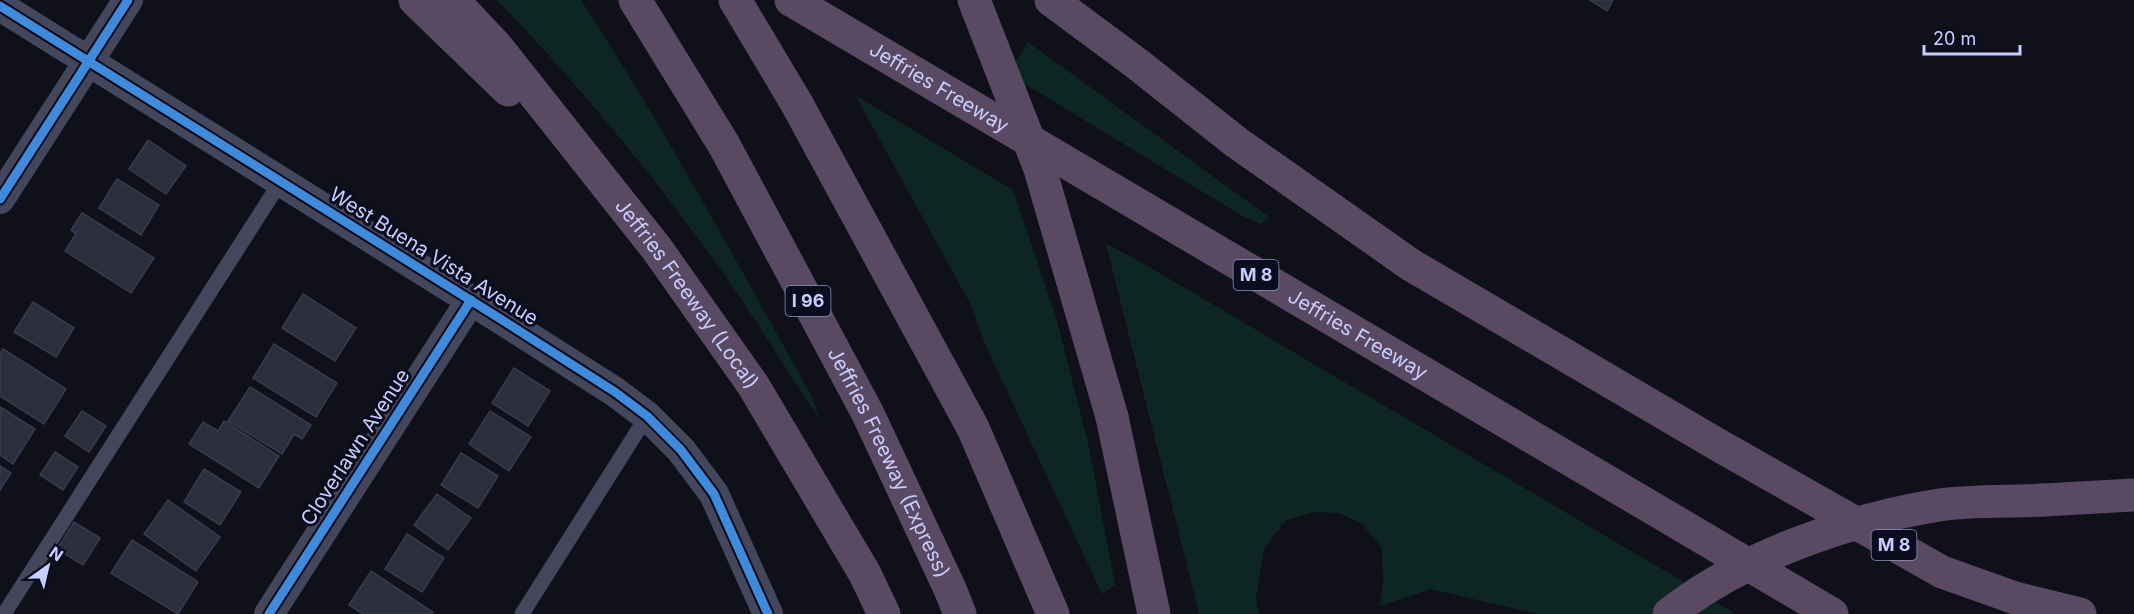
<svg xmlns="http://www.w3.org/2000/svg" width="2134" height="614" font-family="Inter,sans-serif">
<rect width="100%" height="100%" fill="#0f101a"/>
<!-- green -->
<g fill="#0e2621">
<path d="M497 0H581C664 127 736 261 810 393L821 421C793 381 768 339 741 299 671 196 584 90 497 0Z"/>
<polygon points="1028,42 1269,217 1260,224 1246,218 1008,74"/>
<polygon points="855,95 1013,190 1056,317 1089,447 1115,585 1102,594 985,344 971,305"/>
<polygon points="1106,244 1134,258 1677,578 1735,614 1537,614 1431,589 1380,606 1383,582 1382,548 1362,524 1339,513 1315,512 1286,520 1264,549 1256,597 1259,614 1199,614"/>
</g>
<!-- building -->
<g fill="#2c2d3d" stroke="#393a4f" stroke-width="1.5">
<polygon points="1590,0 1613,0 1607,11"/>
<polygon points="148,140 186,166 166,194 129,169"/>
<polygon points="117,179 159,205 141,235 99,208"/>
<polygon points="82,213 154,258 131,293 65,251 76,234 71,230"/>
<polygon points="303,294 356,328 335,361 282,328"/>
<polygon points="33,302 74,328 56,357 14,332"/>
<polygon points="274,344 337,383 316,417 253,378"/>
<polygon points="3,349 66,389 44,424 0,396 0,353"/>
<polygon points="514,368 550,391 528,426 492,403"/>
<polygon points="250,387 311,425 302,439 294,434 282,454 228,421"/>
<polygon points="0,407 35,429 13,464 0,455"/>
<polygon points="82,411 106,426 89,452 65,436"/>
<polygon points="490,411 531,437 509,471 469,444"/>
<polygon points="224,421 279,456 259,488 189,444 203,422 218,431"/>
<polygon points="55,452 78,467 63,490 40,475"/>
<polygon points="461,453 498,476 478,508 441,485"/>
<polygon points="0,466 11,473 0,490"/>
<polygon points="204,469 241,492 220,525 184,502"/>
<polygon points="437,494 471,518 448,550 414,525"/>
<polygon points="168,500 220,537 196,571 144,534"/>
<polygon points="74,522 100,538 83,565 57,549"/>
<polygon points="407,534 444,558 422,592 385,569"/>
<polygon points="132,540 198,582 178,614 111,573"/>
<polygon points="371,571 433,612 431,614 363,614 349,605"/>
</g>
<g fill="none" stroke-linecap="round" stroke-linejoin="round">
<!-- lane -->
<g stroke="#44475b" stroke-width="15">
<polyline points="4,614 281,181"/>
<polyline points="522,614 647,416"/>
</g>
<!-- street -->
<g stroke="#44475b" stroke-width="30">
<polyline points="0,6 499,318 615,392 647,416 681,450 714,494 768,614"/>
<polyline points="0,199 128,0"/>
<polyline points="269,614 471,300"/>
</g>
<!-- highway -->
<g stroke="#5a4963" stroke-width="33">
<polyline points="415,0 508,90"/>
<path id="s1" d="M453 0 497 47 657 249 753 385 865 574 884 614"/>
<path id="s2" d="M635 0 724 145 868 414 950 589 960 614"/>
<polyline points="735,0 797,104 973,428 1053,614"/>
<path id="s3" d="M791 0 1832 614"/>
<polyline points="1051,0 1136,63 1236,142 1411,265 1720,446 1942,572 2015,598 2080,614"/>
<polyline points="1112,417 1154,614"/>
<polyline points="2044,500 2134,495"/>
</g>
<!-- highway-bridge -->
<g stroke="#5a4963" stroke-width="33">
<polyline points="974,0 1040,169 1112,417"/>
<path d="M1669 614C1743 556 1847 520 1939 505 1973 500 2010 502 2044 500"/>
</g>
<defs>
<g id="cycleway">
<polyline points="0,6 499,318 615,392 647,416 681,450 714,494 768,614"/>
<polyline points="0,199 128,0"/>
<polyline points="269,614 471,300"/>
</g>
</defs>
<!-- cycleway casing -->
<use href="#cycleway" stroke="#0b0c1e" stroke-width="13"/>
<!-- cycleway -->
<use href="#cycleway" stroke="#408adc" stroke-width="9"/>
</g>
<g text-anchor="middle" stroke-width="6" stroke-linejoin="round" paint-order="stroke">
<!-- shield labels -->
<g fill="#0b0c1e" stroke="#8f94bc" stroke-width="1.5">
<rect x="1233.5" y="260" width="45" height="30" rx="4.5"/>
<rect x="785.5" y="286" width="45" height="30" rx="4.5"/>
<rect x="1871.5" y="530" width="45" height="30" rx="4.5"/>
</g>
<g font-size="18" font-weight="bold" fill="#c8ceff">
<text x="1256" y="281">M 8</text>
<text x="808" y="307">I 96</text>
<text x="1894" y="551">M 8</text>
</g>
<!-- street labels -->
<g font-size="20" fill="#c8ceff" stroke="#0b0c1e">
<text dy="7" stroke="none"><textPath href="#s3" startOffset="172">Jeffries Freeway</textPath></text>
<text transform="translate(434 256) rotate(32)" y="7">West Buena Vista Avenue</text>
<text dy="7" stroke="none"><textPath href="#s1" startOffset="376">Jeffries Freeway (Local)</textPath></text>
<text dy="7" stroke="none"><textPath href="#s3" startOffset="658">Jeffries Freeway</textPath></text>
<text transform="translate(355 447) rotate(-57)" y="7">Cloverlawn Avenue</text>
<text dy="7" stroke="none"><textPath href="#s2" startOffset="528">Jeffries Freeway (Express)</textPath></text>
</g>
</g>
<!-- north arrow -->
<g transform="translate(48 566) rotate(34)" stroke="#0b0c1e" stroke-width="4.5" paint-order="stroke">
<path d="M0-4.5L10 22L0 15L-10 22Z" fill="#c8ceff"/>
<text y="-9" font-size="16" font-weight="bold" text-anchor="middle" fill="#c8ceff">N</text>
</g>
<!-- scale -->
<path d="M1924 45v9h96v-9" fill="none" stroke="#c8ceff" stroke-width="3"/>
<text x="1933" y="45" font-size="18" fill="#c8ceff" stroke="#0b0c1e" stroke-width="4.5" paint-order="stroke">20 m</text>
</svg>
